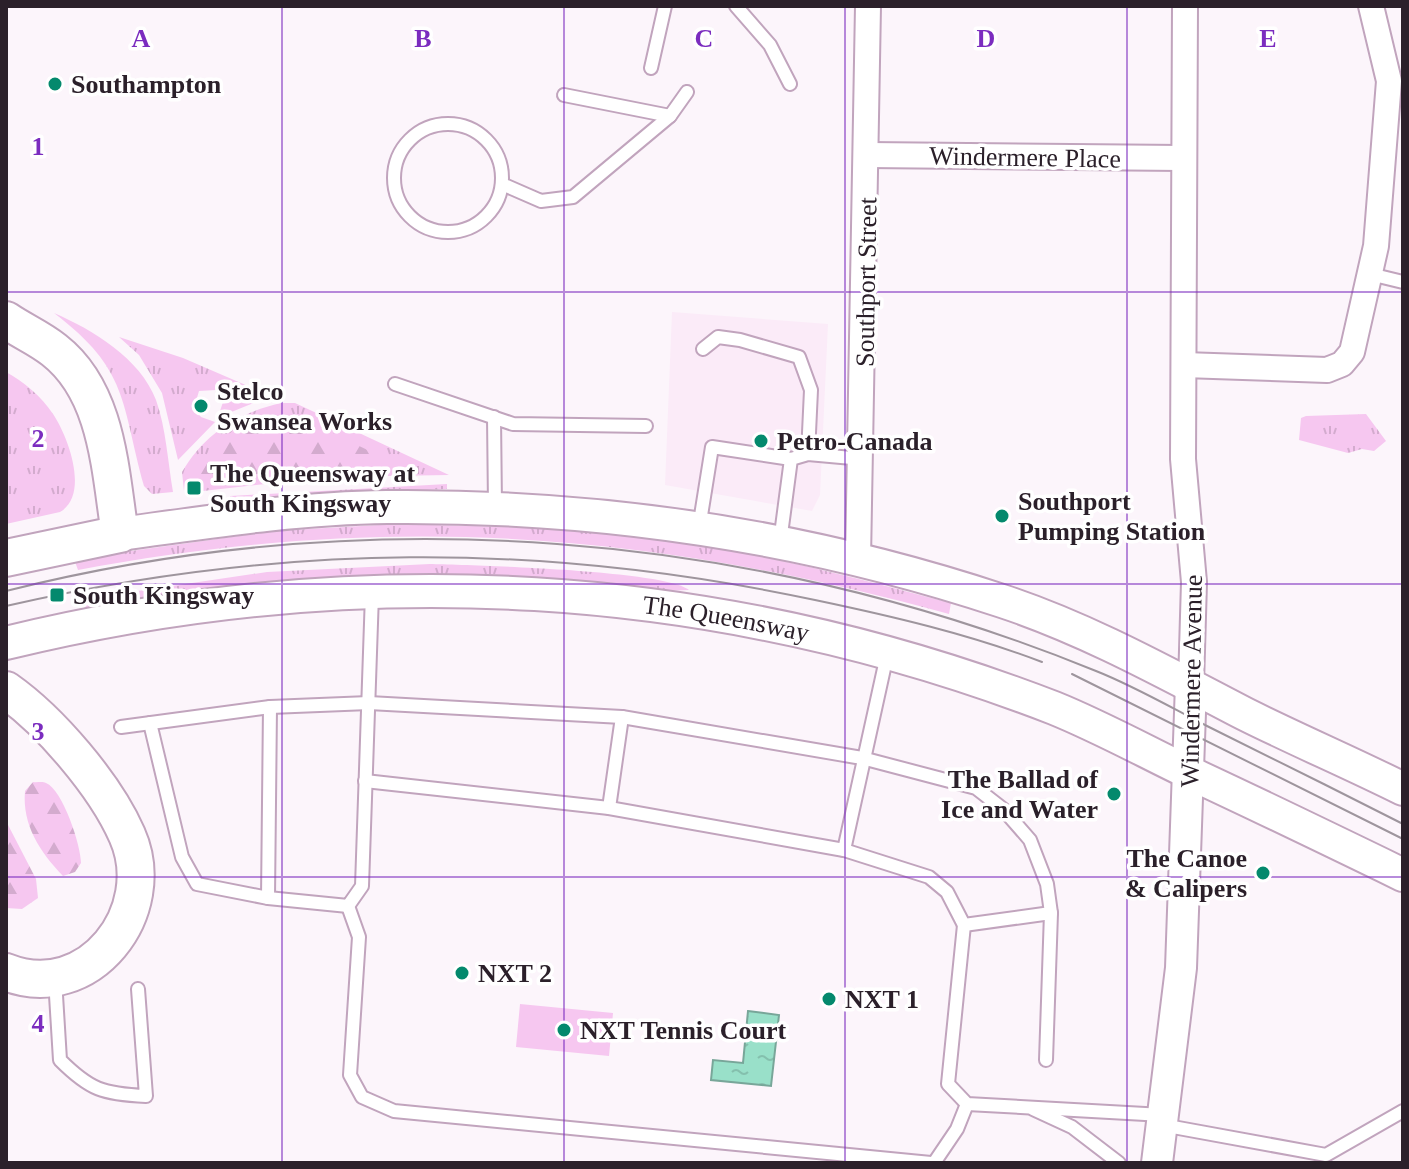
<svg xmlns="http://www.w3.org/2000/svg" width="1409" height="1169" font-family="Georgia,serif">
<defs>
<pattern id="grass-tufts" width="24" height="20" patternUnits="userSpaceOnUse" patternTransform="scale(2)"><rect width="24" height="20" fill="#f6c7f0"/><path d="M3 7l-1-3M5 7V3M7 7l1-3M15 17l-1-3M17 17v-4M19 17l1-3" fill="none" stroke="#d3abce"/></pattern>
<pattern id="forest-firs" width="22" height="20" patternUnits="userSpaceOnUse" patternTransform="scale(2)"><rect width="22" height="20" fill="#f6c7f0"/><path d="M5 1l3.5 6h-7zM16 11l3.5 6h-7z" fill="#d3abce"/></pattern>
<pattern id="water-ripples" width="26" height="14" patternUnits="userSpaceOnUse" patternTransform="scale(2)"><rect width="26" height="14" fill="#99e0c9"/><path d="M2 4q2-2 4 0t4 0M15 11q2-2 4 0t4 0" fill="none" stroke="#84c0ad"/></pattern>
</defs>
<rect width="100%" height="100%" fill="#fcf5fb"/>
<!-- built -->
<polygon fill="#fbebf8" points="672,312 828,324 820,495 812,511 665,485"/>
<!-- grass -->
<g fill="url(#grass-tufts)">
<path d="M54 313C93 330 140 358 156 400 166 428 168 463 173 492L152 494 144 486C121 402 129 370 54 313Z"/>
<polygon points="119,337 183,358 271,396 224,415 220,411 224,399 216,390 199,391 194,408 201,417 215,422 178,460 162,393 139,355"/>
<path d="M6 372C23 381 42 397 53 414 68 436 90 495 60 512L6 524Z"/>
<path d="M281 403H295L449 475 327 477 203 491 201 483 185 485 184 491 182 472C205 433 238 413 281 403Z"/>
<polygon points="1366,414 1386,441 1374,451 1362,449 1348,453 1299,440 1301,418 1306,416"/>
<polygon points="447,484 447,489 230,500 230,496"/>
<path d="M379 525C501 524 623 530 743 553 813 566 882 585 951 603L949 614C646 531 387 512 78 570L74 559 273 531Z"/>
<path d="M430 564C471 565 665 570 689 590L87 613 84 599 267 572Z"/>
</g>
<!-- forest -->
<g fill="url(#forest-firs)">
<path d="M290 413 378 455 374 470 210 482 195 470C218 435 247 417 290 413Z"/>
<path d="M33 782C37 783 42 781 46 783 63 790 81 846 81 863L75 872 63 876C40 852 22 825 25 791Z"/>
<polygon points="6,821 36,879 38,898 22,909 6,908"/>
</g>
<!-- pitch -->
<polygon fill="#f6c7f0" points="520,1004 613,1013 609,1056 516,1047"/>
<!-- water -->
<polygon fill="url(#water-ripples)" stroke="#78a699" stroke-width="2" points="748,1011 779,1015 771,1086 711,1080 713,1060 743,1063"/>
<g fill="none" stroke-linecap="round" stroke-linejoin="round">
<defs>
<g id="service">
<polyline points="736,6 770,45 790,84"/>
<polyline points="651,68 665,6"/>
<polyline points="564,95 670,116"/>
<circle cx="448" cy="178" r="54"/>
<polyline points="502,184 541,201 573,197 670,116 687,92"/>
<polyline points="1370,274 1403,282"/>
<polyline points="703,349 718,337 740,340 799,357 811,390 808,454"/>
<polyline points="395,384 513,424 646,426"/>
<polyline points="494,417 495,506"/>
<polyline points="699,528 712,447 791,459"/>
<polyline points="780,542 791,459 808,454 863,459"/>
<polyline points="150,723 182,857 197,884 268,898 348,906 362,886 372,594"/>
<polyline points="121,727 270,707 369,703 622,717 862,758 976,788 1003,809 1030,840 1047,884 1051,913 1046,1060"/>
<polyline points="365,781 609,808 844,850 929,877 947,892 964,925 1051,913"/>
<polyline points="609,808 622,717"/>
<polyline points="844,850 887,655"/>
<polyline points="268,898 270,707"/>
<polyline points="348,906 359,937 350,1075 362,1097 394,1111 931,1163"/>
<polyline points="964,925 948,1084 967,1104 1163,1115"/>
<path d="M55 979 60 1060C90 1090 103 1094 146 1096L138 989"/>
<polyline points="1033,1109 1072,1127 1119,1163"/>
<polyline points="1162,1125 1326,1155 1403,1111"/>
<polyline points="934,1163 957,1129 967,1104"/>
</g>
<g id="minor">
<polyline points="1185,6 1183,459 1194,582 1191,684"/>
<polyline points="868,155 1182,158"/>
<polyline points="1184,365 1327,370 1342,364 1352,352 1376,246 1389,81 1371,6"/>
<polyline points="858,559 868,6"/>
</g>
<polyline id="tertiary" points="1157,1163 1181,968 1191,684"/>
<g id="secondary">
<path d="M120 534C208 522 297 508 387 507 596 505 803 535 1002 601 1087 629 1166 673 1245 714 1297 740 1351 763 1403 789"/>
<path id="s1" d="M6 643C359 557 715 577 1054 708 1101 727 1146 752 1192 774 1263 807 1333 841 1403 875"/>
</g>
<g id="primary">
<path d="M6 320C22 331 39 338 54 350 108 392 110 471 120 534L6 558"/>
<path d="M6 690C50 721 105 785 127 835 161 911 89 1005 6 972"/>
</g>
</defs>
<!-- service casing -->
<use href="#service" stroke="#c1a4bd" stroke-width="16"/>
<!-- minor casing -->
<use href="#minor" stroke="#c1a4bd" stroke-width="28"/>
<!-- tertiary casing -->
<use href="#tertiary" stroke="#c1a4bd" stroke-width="34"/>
<!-- secondary casing -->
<use href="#secondary" stroke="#c1a4bd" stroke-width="36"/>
<!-- primary casing -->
<use href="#primary" stroke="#c1a4bd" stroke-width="40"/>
<!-- service -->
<use href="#service" stroke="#fff" stroke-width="12"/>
<!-- minor -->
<use href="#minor" stroke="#fff" stroke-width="24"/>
<!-- tertiary -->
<use href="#tertiary" stroke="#fff" stroke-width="30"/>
<!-- secondary -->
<use href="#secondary" stroke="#fff" stroke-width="32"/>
<!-- primary -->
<use href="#primary" stroke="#fff" stroke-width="36"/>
<!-- tram -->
<g stroke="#9e959d" stroke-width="2">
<path d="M6 591C368 500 750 530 1096 671 1134 686 1170 707 1207 726 1272 758 1338 791 1403 824"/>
<path d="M6 606C281 543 539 541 815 600 891 616 969 634 1042 662"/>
<polyline points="1072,674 1403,839"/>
</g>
</g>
<!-- grid -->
<path fill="none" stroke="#7b2cbf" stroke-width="2" stroke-opacity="0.55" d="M282 6V1163M564 6V1163M845 6V1163M1127 6V1163M6 292H1403M6 584H1403M6 877H1403"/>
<!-- markers -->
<g fill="#04896d" stroke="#fff" stroke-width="3">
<circle cx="55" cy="84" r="8"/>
<circle cx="201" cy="406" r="8"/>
<circle cx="761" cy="441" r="8"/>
<rect x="186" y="480" width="16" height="16" rx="4"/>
<circle cx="1002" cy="516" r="8"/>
<rect x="49" y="587" width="16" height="16" rx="4"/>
<circle cx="1114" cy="794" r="8"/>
<circle cx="1263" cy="873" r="8"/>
<circle cx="462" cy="973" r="8"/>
<circle cx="829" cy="999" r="8"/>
<circle cx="564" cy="1030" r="8"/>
</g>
<g text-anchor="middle" stroke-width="7" stroke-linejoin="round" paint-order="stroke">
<!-- poi labels -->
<g font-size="26" font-weight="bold" fill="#2b202a" stroke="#fff" text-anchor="start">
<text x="71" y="93">Southampton</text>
<text x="217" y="400">Stelco<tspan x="217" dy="30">Swansea Works</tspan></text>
<text x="777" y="450">Petro-Canada</text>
<text x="210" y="482">The Queensway at<tspan x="210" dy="30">South Kingsway</tspan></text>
<text x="1018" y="510">Southport<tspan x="1018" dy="30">Pumping Station</tspan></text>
<text x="73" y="604">South Kingsway</text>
<text x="1098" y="788" text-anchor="end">The Ballad of<tspan x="1098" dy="30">Ice and Water</tspan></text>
<text x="1247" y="867" text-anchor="end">The Canoe<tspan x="1247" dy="30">&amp; Calipers</tspan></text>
<text x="478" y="982">NXT 2</text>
<text x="845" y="1008">NXT 1</text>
<text x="580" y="1039">NXT Tennis Court</text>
</g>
<!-- street labels -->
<g font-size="26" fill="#2b202a" stroke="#fff">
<text transform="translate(1025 157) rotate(1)" y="9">Windermere Place</text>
<text transform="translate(866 282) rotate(-89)" y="9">Southport Street</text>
<text dy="9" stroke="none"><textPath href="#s1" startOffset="726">The Queensway</textPath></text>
<text transform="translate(1191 681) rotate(-89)" y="9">Windermere Avenue</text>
</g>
</g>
<g font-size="26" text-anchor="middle" font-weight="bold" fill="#7b2cbf" stroke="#fff" stroke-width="7" stroke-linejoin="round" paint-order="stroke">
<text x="141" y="47">A</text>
<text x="423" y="47">B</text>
<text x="704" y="47">C</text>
<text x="986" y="47">D</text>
<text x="1268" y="47">E</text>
<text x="38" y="155">1</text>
<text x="38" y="447">2</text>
<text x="38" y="740">3</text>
<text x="38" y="1032">4</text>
</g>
<!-- border -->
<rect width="1409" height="1169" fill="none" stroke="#2b202a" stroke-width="16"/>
</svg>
